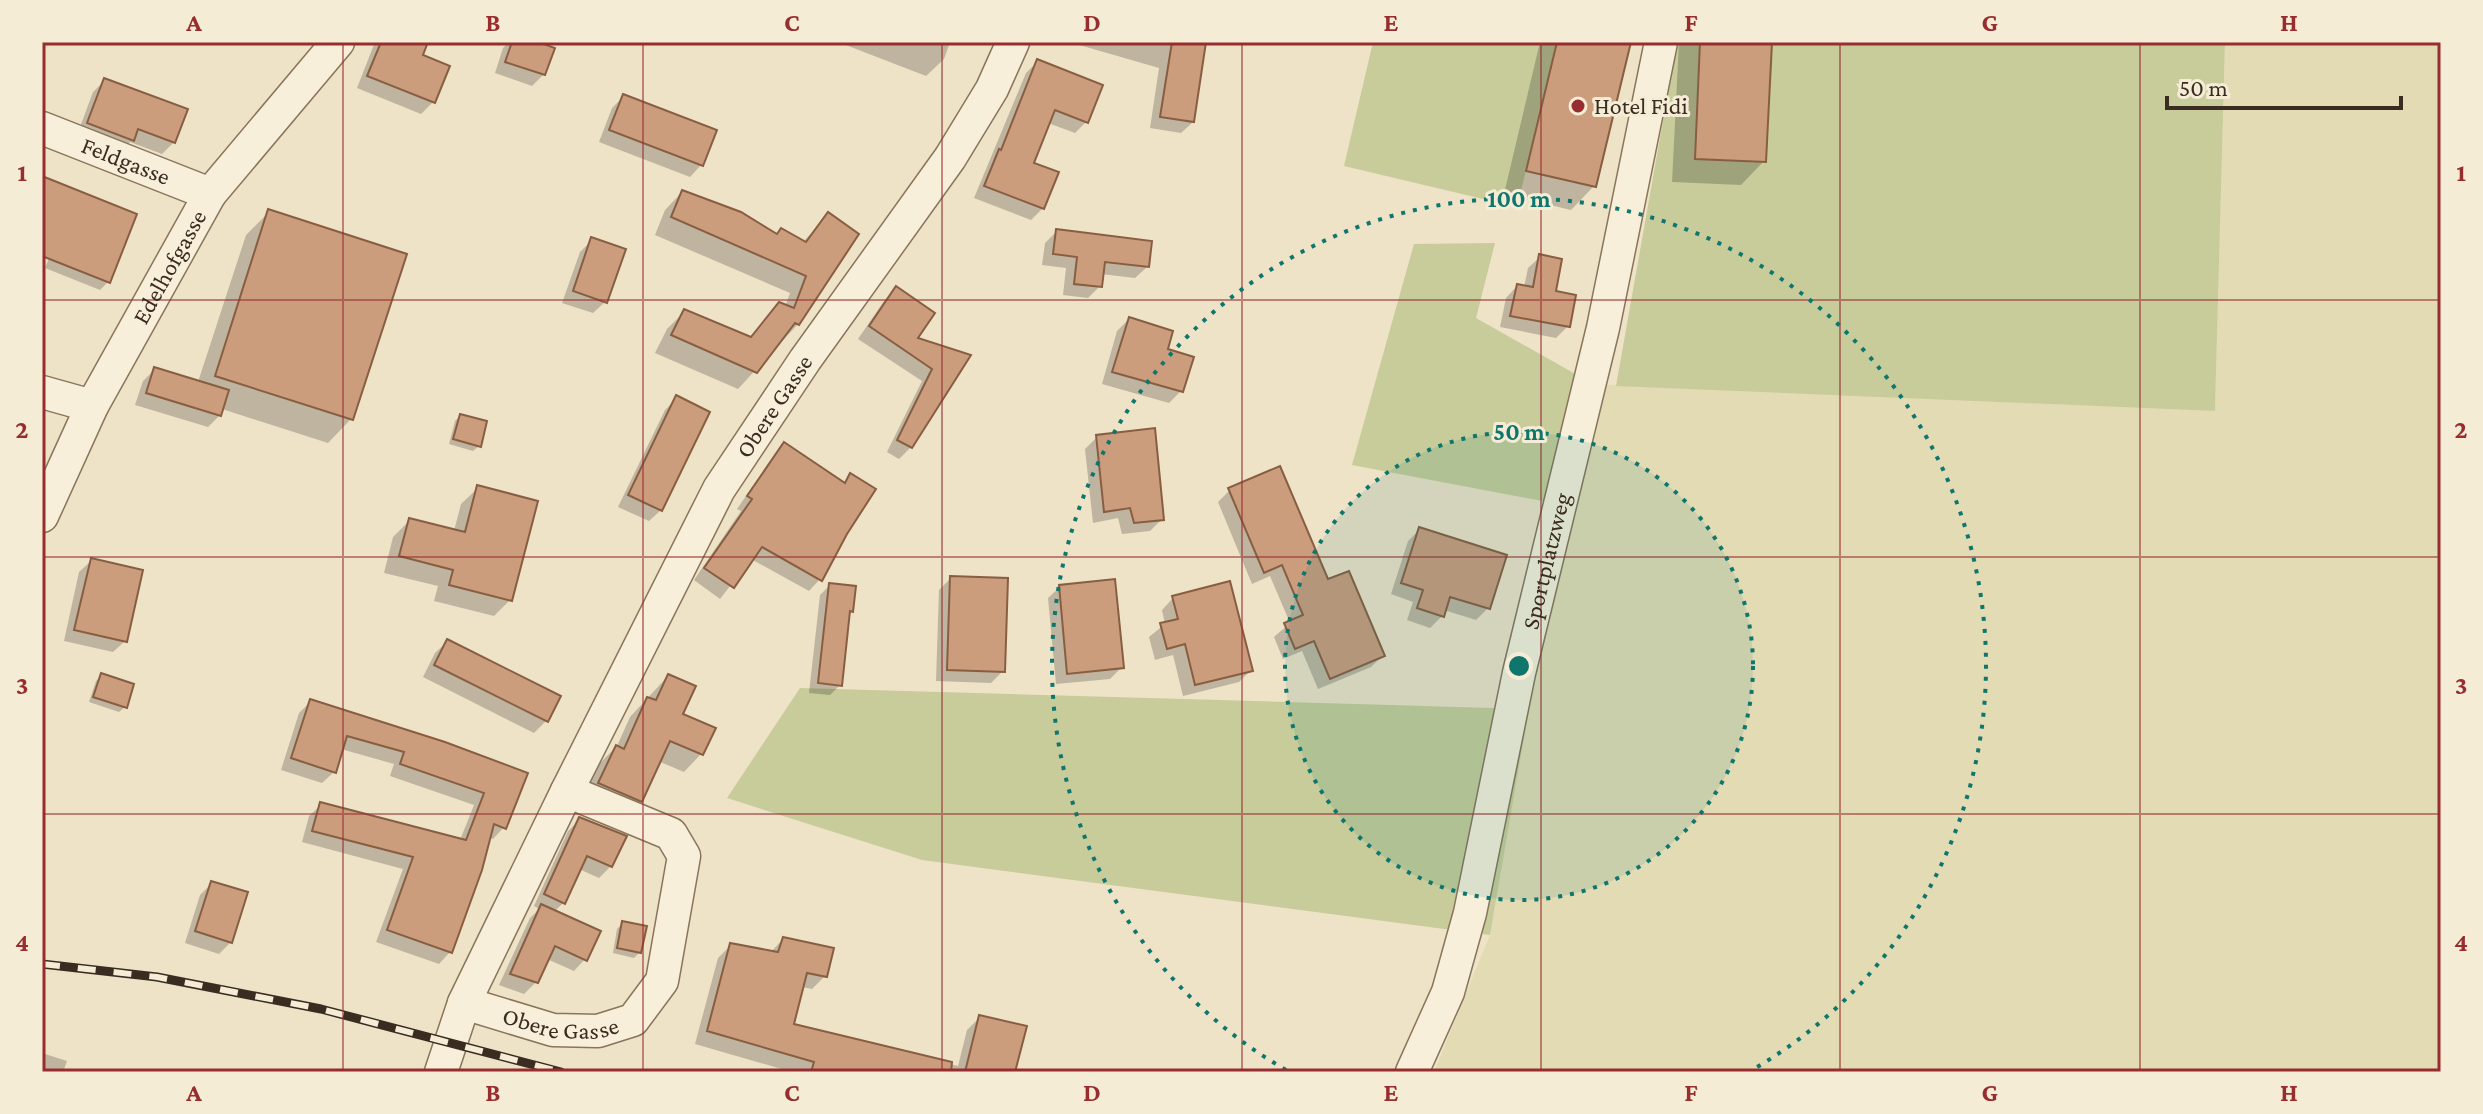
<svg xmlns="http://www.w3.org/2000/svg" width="2483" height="1114" font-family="'Crimson Pro',serif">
<rect width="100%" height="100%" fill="#eee2c7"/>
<!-- farmland -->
<polygon fill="#e3dbb4" points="2225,42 2441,42 2441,1072 1434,1072 1490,935 1529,709 1593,384 2215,411"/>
<!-- green -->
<g fill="#c7cc9a">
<polygon points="1373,42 1557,42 1517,207 1344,166"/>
<polygon points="1677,42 2225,42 2215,411 1616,386"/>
<polygon points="1495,243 1476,318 1593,384 1569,506 1352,465 1414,244"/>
<polygon points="800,688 1529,709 1490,935 922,860 727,798"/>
</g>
<!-- shadow -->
<g fill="#0003">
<polygon points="375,42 421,42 420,56 433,102 421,114 357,88"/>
<polygon points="509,42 532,42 544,74 532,86 495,73 503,48"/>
<polygon points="838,42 950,42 944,59 926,76"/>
<polygon points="1069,42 1206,42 1193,122 1181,133 1150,128 1159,68"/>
<polygon points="1540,42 1629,42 1594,186 1571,210 1504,194"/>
<polygon points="1679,42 1770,42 1764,161 1741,185 1672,182"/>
<polygon points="1038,61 1087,121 1075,133 1048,123 1032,164 1043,208 1031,220 974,198 1026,73"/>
<polygon points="105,80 174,142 162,154 130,142 121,152 77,135 93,92"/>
<polygon points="624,96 701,165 690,177 599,142 612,108"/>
<polygon points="42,176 135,215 108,282 100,290 45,268 52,251 42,247"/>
<polygon points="682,192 776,236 803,242 828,215 798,324 738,389 655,353 667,329 685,311 749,338 780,305 785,307 790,293 655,235 665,210"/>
<polygon points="269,212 351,419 328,443 222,409 220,415 208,427 135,405 143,381 155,369 198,382 246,235"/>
<polygon points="1057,231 1147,267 1135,278 1101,274 1100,286 1088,298 1063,295 1066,268 1042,265 1045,243"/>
<polygon points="592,240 605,302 593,313 562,303 580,252"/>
<polygon points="1540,257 1568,326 1556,338 1500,327 1506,298 1517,286 1524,287 1528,268"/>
<polygon points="896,289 915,339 968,356 911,447 899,459 887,452 922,381 858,339 884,301"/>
<polygon points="1129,319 1165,350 1181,391 1169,403 1102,384 1117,331"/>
<polygon points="677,398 661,510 649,521 618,507 665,410"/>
<polygon points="460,416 479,446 473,451 449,444 455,421"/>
<polygon points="1097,437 1162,519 1150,531 1122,534 1118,518 1093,523 1085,449"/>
<polygon points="784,445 842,484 851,476 846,533 820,579 809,591 751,559 720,599 694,580 741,511 737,509 773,457"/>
<polygon points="478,488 510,600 494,616 434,601 438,586 384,573 393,537 410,520 454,531 461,504"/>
<polygon points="1230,490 1327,582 1382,656 1371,667 1318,689 1302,651 1283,659 1274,637 1290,623 1270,576 1252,584 1218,502"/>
<polygon points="1420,529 1488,608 1476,620 1444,610 1442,616 1430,628 1407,620 1413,602 1391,594 1408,541"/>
<polygon points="91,561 125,641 113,652 64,641 79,572"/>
<polygon points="951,578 1003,671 991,683 936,681 939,590"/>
<polygon points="830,585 851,611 848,615 840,685 830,695 809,693 820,595"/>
<polygon points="1060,587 1122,667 1110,679 1056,684 1048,598"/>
<polygon points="1173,598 1251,670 1239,682 1183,696 1173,655 1155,660 1149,637 1165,624 1162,610"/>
<polygon points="447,642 546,721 534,733 423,677 435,653"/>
<polygon points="102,676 125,707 119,712 89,702 96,681"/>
<polygon points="668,676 680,715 701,754 684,772 658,761 641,800 623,818 582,801 598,765 617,746 630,717"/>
<polygon points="311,701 525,774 504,827 493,839 488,838 450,952 439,964 376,942 403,869 302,842 309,816 321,805 460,840 474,805 390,776 394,764 341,749 334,772 322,783 281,770 299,713"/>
<polygon points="580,819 611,866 599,878 579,869 563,903 554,912 585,959 574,971 547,959 536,982 524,994 499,985 530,918 539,909 534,906 568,831"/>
<polygon points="212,883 231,942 219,954 185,943 200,895"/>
<polygon points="623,923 640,952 634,958 613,953 617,929"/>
<polygon points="783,939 825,976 812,989 802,987 792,1026 958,1066 967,1030 980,1017 1013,1072 792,1072 695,1044 718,958 731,945 770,953"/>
<polygon points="42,1053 67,1061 63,1072 42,1072"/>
</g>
<!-- building -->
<g fill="#cb9d7d" stroke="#885e42" stroke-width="2">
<polygon points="381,42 428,42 423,55 450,66 435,103 367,76"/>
<polygon points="512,42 538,42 555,48 545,75 505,62"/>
<polygon points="1172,42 1206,42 1194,122 1160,117"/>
<polygon points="1557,42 1631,42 1596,187 1526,171"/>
<polygon points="1700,42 1772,42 1766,162 1695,159"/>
<polygon points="1037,59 1103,85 1088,123 1055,110 1034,163 1059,172 1044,209 984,186 999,149 1001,150"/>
<polygon points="104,78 188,109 175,143 138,129 134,141 87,123"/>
<polygon points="623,94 717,130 703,166 609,130"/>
<polygon points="42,176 137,214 110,283 42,256"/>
<polygon points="682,190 741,212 777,234 781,228 806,242 828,212 859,234 799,325 795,323 757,373 671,335 684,309 751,337 779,302 794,308 806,276 671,217"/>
<polygon points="268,209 407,254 353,420 215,376"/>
<polygon points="1056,229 1152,241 1149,267 1105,262 1102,287 1074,284 1077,257 1053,254"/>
<polygon points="591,237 626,249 607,303 573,291"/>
<polygon points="1539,254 1562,259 1556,291 1576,295 1570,327 1510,316 1517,284 1533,287"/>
<polygon points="896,286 935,313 918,338 971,355 912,448 897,440 932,369 869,326"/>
<polygon points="1129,317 1173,331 1168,349 1194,357 1183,392 1112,372"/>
<polygon points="154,367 229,390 221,416 146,393"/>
<polygon points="676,395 710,412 662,511 628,495"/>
<polygon points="460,414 487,421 481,447 453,439"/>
<polygon points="1155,428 1164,520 1134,523 1130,508 1104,512 1096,435"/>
<polygon points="784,442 845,483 850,473 876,489 847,534 822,581 762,547 734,588 704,568 752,499 747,496"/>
<polygon points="1280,466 1328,579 1349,571 1385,656 1330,679 1314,641 1295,649 1284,623 1303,615 1282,565 1264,573 1228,488"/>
<polygon points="477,485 538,501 512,601 449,585 453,570 399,556 409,518 465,532"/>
<polygon points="1419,527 1507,555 1490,609 1450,597 1444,617 1417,608 1423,590 1401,583"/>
<polygon points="91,558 143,570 127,642 74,630"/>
<polygon points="950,576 1008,578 1005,672 947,670"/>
<polygon points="1115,579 1124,668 1067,674 1059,585"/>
<polygon points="1230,581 1253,671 1195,685 1185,644 1167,649 1160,623 1178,619 1172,596"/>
<polygon points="829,583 856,586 853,612 850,611 842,686 818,683"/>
<polygon points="447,639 561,696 548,722 434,665"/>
<polygon points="101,673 134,684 127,708 93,697"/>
<polygon points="668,674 696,686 683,714 716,728 703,755 670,741 642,802 598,783 616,745 624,749 647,697 656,700"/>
<polygon points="310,699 445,742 528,773 506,829 494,824 482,870 452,953 387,930 413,857 312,831 320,802 466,840 484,793 400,764 404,752 347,736 336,773 291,758"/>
<polygon points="579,817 627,836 612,867 587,856 565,904 544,894"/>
<polygon points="211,881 248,892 232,943 195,931"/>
<polygon points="541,904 601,931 587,961 555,946 538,983 510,974"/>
<polygon points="622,921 647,926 641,953 617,948"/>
<polygon points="783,937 834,948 827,977 807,973 794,1024 952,1062 951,1072 811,1072 814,1062 707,1031 730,943 778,952"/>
<polygon points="979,1015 1027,1026 1015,1072 965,1072"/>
</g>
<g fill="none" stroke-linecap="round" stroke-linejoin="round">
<defs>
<g id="street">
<path id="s1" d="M42 128 210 194"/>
<polyline points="42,392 92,406"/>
<path id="s2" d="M42 516 92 406 210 194 338 42"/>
<path id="s3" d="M464 1003 553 1030 598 1031 633 1020 662 981 684 856 671 834 567 791"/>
<path id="s4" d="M441 1072 464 1003 567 791 719 489 805 360 950 158 992 89 1013 42"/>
<path id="s5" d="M1412 1072 1448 992 1470 913 1519 673 1603 328 1661 42"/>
</g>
</defs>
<!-- street casing -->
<use href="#street" stroke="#89745c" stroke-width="35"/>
<!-- street -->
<use href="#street" stroke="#f8efda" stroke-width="32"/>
<defs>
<polyline id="rail" points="42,964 157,977 321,1009 561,1072"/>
</defs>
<!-- rail casing -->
<use href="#rail" stroke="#3a2c20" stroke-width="9"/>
<!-- rail -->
<use href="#rail" stroke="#f5ecd6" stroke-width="6" stroke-dasharray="18" stroke-linecap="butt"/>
</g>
<!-- grid -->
<path fill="none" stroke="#972d2f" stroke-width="2" stroke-opacity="0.55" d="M343 42V1072M643 42V1072M942 42V1072M1242 42V1072M1541 42V1072M1840 42V1072M2140 42V1072M42 300H2441M42 557H2441M42 814H2441"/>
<!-- distance rings -->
<circle cx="1519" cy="666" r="234" fill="#0f766e" fill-opacity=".12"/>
<g fill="none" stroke="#0f766e" stroke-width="4" stroke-dasharray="4 8">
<circle cx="1519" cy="666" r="234"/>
<path d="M1286 1070A467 467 0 1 1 1752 1070"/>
</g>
<!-- markers -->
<circle fill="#972d2f" stroke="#f5ecd6" stroke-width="3" cx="1578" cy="106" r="8"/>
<g text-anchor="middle" stroke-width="6" stroke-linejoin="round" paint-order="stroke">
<!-- poi labels -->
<g font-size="24" fill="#3a2c20" stroke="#f5ecd6" text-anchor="start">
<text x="1594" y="114">Hotel Fidi</text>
</g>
<!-- street labels -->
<g font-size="24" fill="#3a2c20" stroke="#f5ecd6">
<text dy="8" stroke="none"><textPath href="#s1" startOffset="90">Feldgasse</textPath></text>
<text dy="8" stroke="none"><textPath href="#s2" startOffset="280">Edelhofgasse</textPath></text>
<text dy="8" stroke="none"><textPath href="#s4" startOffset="746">Obere Gasse</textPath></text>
<text dy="8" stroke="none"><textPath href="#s5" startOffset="530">Sportplatzweg</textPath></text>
<text dy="8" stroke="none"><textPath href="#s3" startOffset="100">Obere Gasse</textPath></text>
</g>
</g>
<circle cx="1519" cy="666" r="12" fill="#0f766e" stroke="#f5ecd6" stroke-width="4"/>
<g font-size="24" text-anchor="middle" font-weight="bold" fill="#0f766e" stroke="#f5ecd6" stroke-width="6" stroke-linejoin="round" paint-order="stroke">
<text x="1519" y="207">100 m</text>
<text x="1519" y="440">50 m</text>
</g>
<!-- border -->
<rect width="2483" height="1114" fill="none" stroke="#f5ecd6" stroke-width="88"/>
<!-- scale -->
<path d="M2167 96v12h234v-12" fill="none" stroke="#3a2c20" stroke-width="4"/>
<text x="2179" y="96" font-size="24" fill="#3a2c20" stroke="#f5ecd6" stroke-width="6" paint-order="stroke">50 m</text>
<rect x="44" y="44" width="2395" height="1026" fill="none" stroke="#972d2f" stroke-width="3"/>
<g font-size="26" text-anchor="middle" font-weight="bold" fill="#972d2f">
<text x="194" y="31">A</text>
<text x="493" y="31">B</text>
<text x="792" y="31">C</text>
<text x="1092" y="31">D</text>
<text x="1391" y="31">E</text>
<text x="1691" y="31">F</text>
<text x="1990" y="31">G</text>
<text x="2289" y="31">H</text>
<text x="22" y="181">1</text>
<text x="2461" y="181">1</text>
<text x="22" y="438">2</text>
<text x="2461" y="438">2</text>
<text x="22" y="694">3</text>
<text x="2461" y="694">3</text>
<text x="22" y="951">4</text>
<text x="2461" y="951">4</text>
<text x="194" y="1101">A</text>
<text x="493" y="1101">B</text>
<text x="792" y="1101">C</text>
<text x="1092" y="1101">D</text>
<text x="1391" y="1101">E</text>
<text x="1691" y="1101">F</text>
<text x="1990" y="1101">G</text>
<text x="2289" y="1101">H</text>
</g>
</svg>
